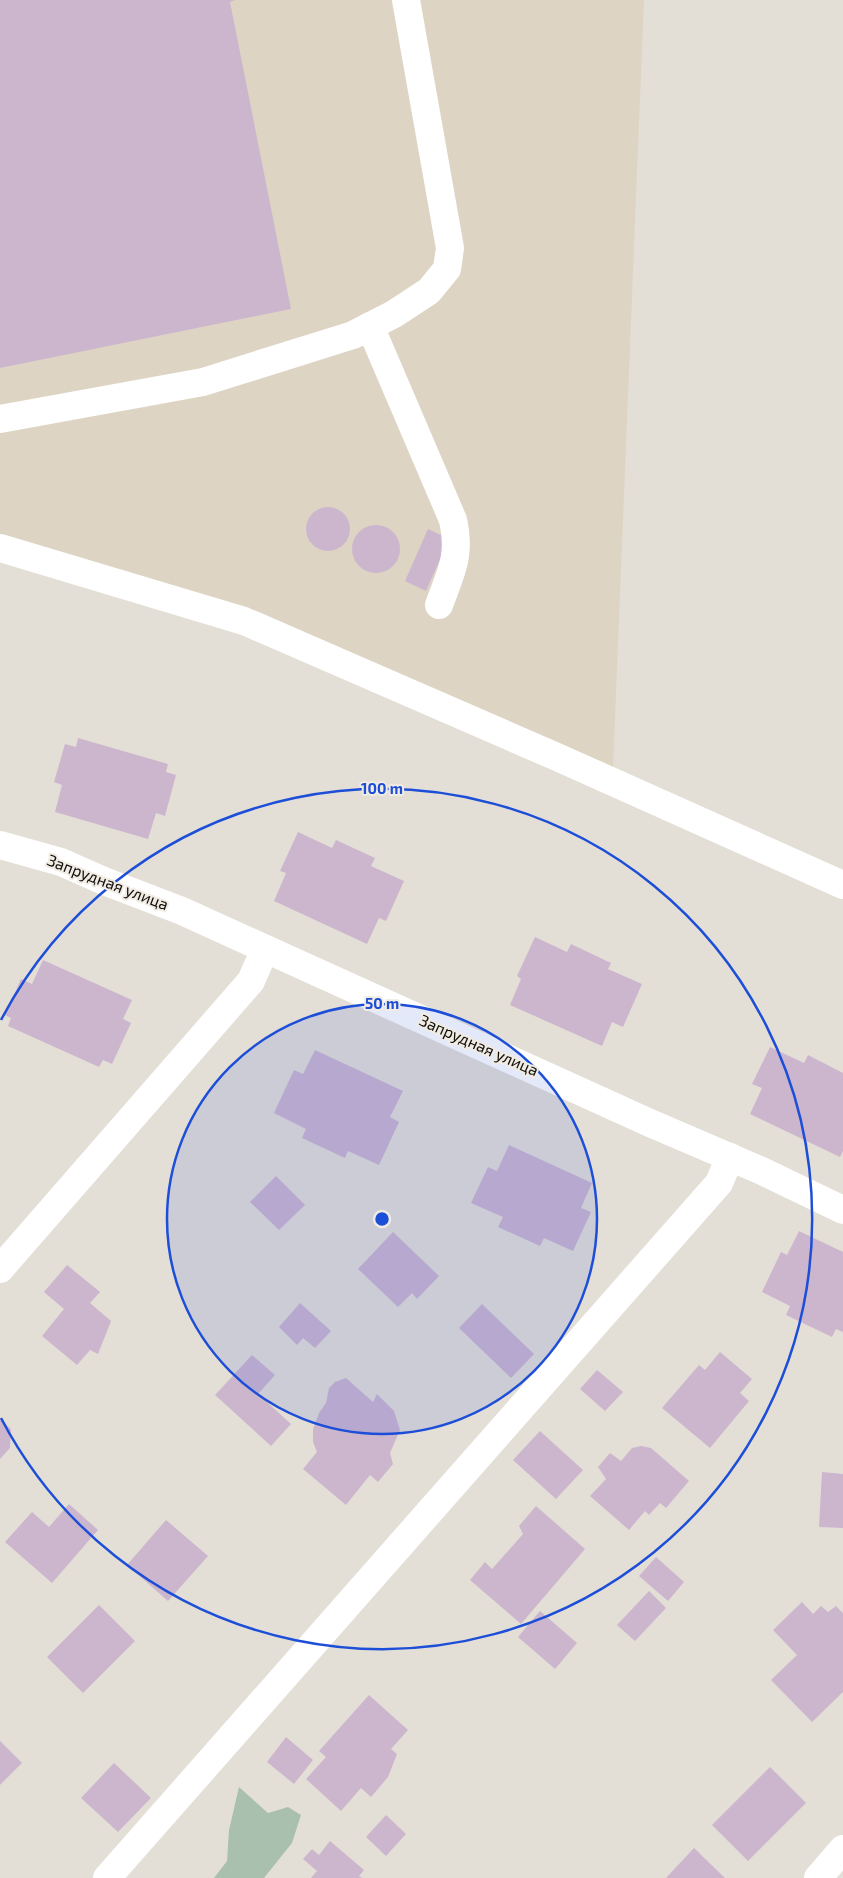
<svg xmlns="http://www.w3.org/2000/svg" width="843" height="1878" font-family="'Exo 2',sans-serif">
<rect width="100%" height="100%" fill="#e4dfd6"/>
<!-- built -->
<polygon fill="#ddd4c4" points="0,0 644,0 613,769 262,613 0,535"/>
<!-- green -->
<polygon fill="#aac0af" points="239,1787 268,1813 288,1807 301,1815 292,1843 264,1878 214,1878 227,1861 229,1830"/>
<!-- building -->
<g fill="#ccb6ce">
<polygon points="0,0 235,0 230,2 291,309 0,368"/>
<circle cx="328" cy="529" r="22"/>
<circle cx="376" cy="549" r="24"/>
<polygon points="428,529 449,539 426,591 405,581"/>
<polygon points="78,738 168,764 166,772 176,775 165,816 156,813 148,839 55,812 62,785 54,782 65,744 76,747"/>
<polygon points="298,832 332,848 336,840 375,858 371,866 404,881 386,921 379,918 367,944 274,901 286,873 280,871"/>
<polygon points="535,937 567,952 571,944 611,963 608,969 642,984 623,1027 612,1022 602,1046 510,1005 521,979 517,976"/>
<polygon points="43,960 132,1000 123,1019 131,1023 112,1064 103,1060 99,1067 8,1026 11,1018 5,1015 21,979 32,984"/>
<polygon points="770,1047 804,1063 808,1055 843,1073 843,1151 840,1157 750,1114 762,1088 752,1084"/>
<polygon points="315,1050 403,1091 390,1117 399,1122 379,1165 348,1151 345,1158 302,1138 306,1129 274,1113 294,1070 303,1074"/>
<polygon points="509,1145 592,1183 581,1208 591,1212 573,1251 544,1238 540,1246 498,1227 503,1217 471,1203 488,1167 497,1171"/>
<polygon points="276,1176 305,1205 279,1230 250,1202"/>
<polygon points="799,1231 843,1252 843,1332 836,1329 832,1337 786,1315 790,1306 762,1292 781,1252 787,1255"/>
<polygon points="393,1232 439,1276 417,1299 412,1293 398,1307 358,1269"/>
<polygon points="67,1265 100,1292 90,1303 111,1321 98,1354 90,1350 77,1365 42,1336 64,1309 44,1292"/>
<polygon points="300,1303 331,1331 315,1348 303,1338 297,1345 279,1327"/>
<polygon points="482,1304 534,1354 511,1378 459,1328"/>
<polygon points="720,1352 752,1379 740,1393 749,1401 710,1448 662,1408 699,1365 705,1370"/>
<polygon points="252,1355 275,1375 258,1394 291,1424 271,1446 215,1395"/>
<polygon points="597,1370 623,1392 605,1411 580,1389"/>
<polygon points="346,1378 373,1402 377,1394 394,1411 400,1430 390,1453 393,1464 378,1482 370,1475 346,1505 303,1469 317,1452 313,1442 313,1429 319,1413 326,1403 329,1388 335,1382"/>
<polygon points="0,1419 11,1429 10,1448 0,1459"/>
<polygon points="540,1431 583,1470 556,1499 513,1460"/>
<polygon points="641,1446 651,1448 689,1481 666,1508 660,1503 649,1515 645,1511 629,1530 590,1496 606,1479 598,1467 610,1453 621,1461 632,1448"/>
<polygon points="822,1472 843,1474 843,1528 819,1527"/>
<polygon points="69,1504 98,1530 52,1583 5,1542 32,1512 49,1527"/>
<polygon points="536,1506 585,1549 521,1624 470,1580 485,1562 492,1569 523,1534 519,1526"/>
<polygon points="166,1520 208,1556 168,1601 127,1565"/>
<polygon points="656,1557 684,1582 668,1601 639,1576"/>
<polygon points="649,1591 666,1608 635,1641 617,1625"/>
<polygon points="802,1602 813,1614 821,1606 828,1612 836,1606 843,1613 843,1692 812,1722 771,1680 797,1655 773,1630"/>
<polygon points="99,1605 135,1641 83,1693 47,1657"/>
<polygon points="540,1611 577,1643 555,1669 518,1637"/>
<polygon points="369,1695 408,1730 391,1749 397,1754 388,1777 371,1797 361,1788 341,1811 306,1779 326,1757 319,1751"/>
<polygon points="286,1737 313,1760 294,1784 267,1762"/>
<polygon points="0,1741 22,1763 0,1785"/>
<polygon points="114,1763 151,1798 118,1832 81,1798"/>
<polygon points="770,1767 806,1803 748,1861 712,1825"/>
<polygon points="386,1815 406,1834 386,1856 366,1837"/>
<polygon points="330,1841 364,1870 359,1876 362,1878 311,1878 317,1871 303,1859 312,1849 319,1855"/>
<polygon points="694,1848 725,1878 666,1878"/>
</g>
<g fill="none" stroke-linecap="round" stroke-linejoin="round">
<!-- minor -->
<g stroke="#fff" stroke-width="28">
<path d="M370 326 453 520C461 556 451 572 439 605"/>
<polyline points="0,419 203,382 353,335 394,314 429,291 447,269 450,248 406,0"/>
<polyline points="0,548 244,621 557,757 843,885"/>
<polyline points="0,845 61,862 104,881 182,911 650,1123 762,1171 843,1210"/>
<polyline points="0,1269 251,981 265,949"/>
<polyline points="107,1878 719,1183 730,1157"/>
<polyline points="818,1878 843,1849"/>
</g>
</g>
<!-- distance rings -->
<circle cx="382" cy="1219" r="215" fill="#1d4ed8" fill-opacity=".12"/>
<g fill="none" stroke="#1d4ed8" stroke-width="2.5">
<circle cx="382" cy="1219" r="215"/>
<path d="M1 1020A430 430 0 1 1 1 1418"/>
</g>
<g text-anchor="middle" stroke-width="4" stroke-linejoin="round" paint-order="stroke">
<!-- street labels -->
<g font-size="16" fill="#100e0b" stroke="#f1ece3">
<text transform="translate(108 882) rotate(21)" y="6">Запрудная улица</text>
<text transform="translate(479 1045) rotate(24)" y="6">Запрудная улица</text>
</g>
</g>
<circle cx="382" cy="1219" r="8" fill="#1d4ed8" stroke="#f1ece3" stroke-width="2.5"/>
<g font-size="15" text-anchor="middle" font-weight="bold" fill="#1d4ed8" stroke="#f1ece3" stroke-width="4" stroke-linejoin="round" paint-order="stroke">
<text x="382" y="794">100 m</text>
<text x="382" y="1009">50 m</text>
</g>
</svg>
